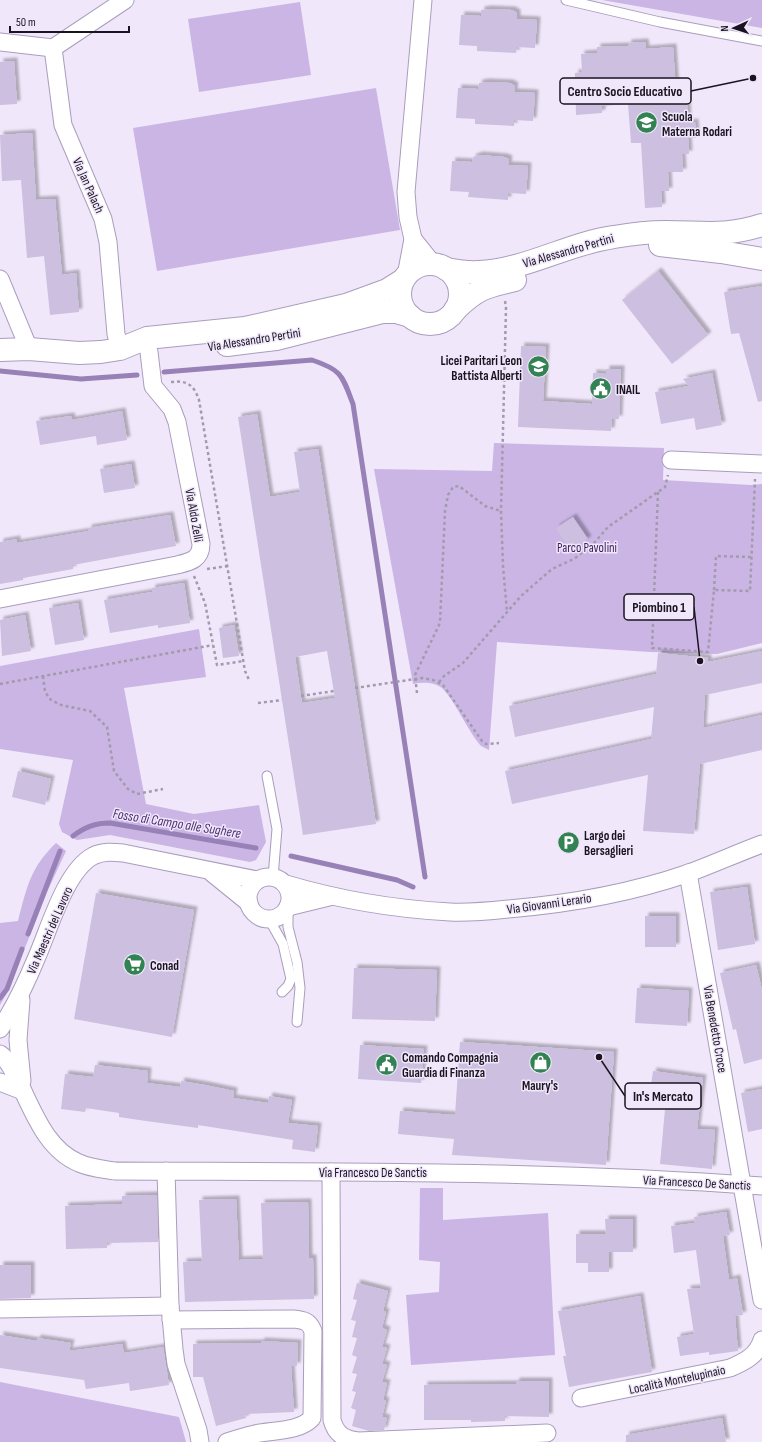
<svg xmlns="http://www.w3.org/2000/svg" width="762" height="1442" font-family="'Sofia Sans Condensed',sans-serif">
<defs>
<filter id="shadow"><feDropShadow dx="3.5" dy="-3.5" stdDeviation="1" flood-color="#0004"/></filter>
</defs>
<rect width="100%" height="100%" fill="#f0e7fb"/>
<!-- green -->
<g fill="#cab5e5">
<polygon points="602,0 762,0 762,28"/>
<polygon points="300,2 311,75 199,92 188,19"/>
<polygon points="376,88 400,230 157,271 133,128"/>
<path d="M494 443 664 448 663 480 751 485 762 484V643L717 654 650 652 497 642 489 750 481 746C468 731 455 701 443 689 435 682 423 682 413 684L374 469 492 471Z"/>
<polygon points="199,629 206,677 124,688 146,804 194,814 259,805 266,842 256,860 250,862 110,835 77,840 62,832 59,824 73,760 0,749 0,666"/>
<path d="M56 843 66 851 48 890 7 993 0 1005V923L18 921C27 887 30 868 56 843Z"/>
<polygon points="420,1188 443,1188 443,1220 548,1213 555,1355 411,1365 406,1295 439,1292 440,1262 419,1260"/>
<polygon points="0,1382 179,1417 186,1442 0,1442"/>
</g>
<g fill="none" stroke-linecap="round" stroke-linejoin="round">
<!-- stream -->
<g stroke="#9881b6" stroke-width="5">
<polyline points="0,371 81,379 137,375"/>
<path d="M164 372 312 360C342 370 342 375 353 404L425 877"/>
<path d="M73 836C85 827 95 823 110 823L256 848"/>
<polyline points="291,856 397,880 413,887"/>
<polyline points="28,934 60,851"/>
<polyline points="0,998 7,989 22,949"/>
</g>
</g>
<!-- building -->
<g fill="#ccbfdf" fill-rule="evenodd" filter="url(#shadow)">
<polygon points="488,9 512,10 517,13 517,19 537,20 535,48 517,47 516,53 477,51 477,46 459,45 461,15 481,16 481,10"/>
<polygon points="645,42 646,49 673,47 677,104 687,103 688,123 695,122 696,138 688,138 689,154 682,154 683,172 668,172 669,191 661,191 662,207 645,208 641,143 631,143 628,104 602,106 602,113 576,115 575,73 582,72 581,54 597,53 597,47 628,46 628,43"/>
<polygon points="14,61 17,104 0,105 0,62"/>
<polygon points="486,82 510,83 515,86 514,92 535,93 533,121 514,120 514,126 475,124 475,119 456,118 458,88 478,89 479,83"/>
<polygon points="32,133 36,200 55,199 62,275 76,273 79,312 50,315 44,256 27,258 21,180 2,181 0,135"/>
<polygon points="480,155 504,157 509,159 508,165 528,166 526,194 508,193 508,200 468,197 469,192 450,191 452,161 472,162 473,157"/>
<polygon points="658,271 708,335 672,364 622,300"/>
<polygon points="762,286 762,401 758,402 739,333 731,334 724,292"/>
<polygon points="521,346 546,347 543,401 592,404 593,373 606,374 606,369 621,369 619,419 612,419 611,431 518,427"/>
<polygon points="712,373 722,425 696,430 694,418 661,424 655,392 689,386 683,379"/>
<polygon points="122,411 127,440 97,445 96,436 40,445 36,421 71,416 72,420"/>
<path d="M257 414 270 497 300 492 294 452 318 449 376 824 303 835 238 417ZM327 651 335 698 302 703 295 657Z"/>
<polygon points="131,464 135,488 104,493 100,469"/>
<polygon points="170,515 176,546 73,565 73,569 23,578 23,580 0,584 0,542 17,539 17,543 89,531 88,528"/>
<polygon points="573,517 588,539 571,551 556,528"/>
<polygon points="184,583 190,623 158,628 158,625 110,633 104,600 152,592 152,588"/>
<polygon points="78,603 84,640 55,645 49,608"/>
<polygon points="25,615 31,651 2,656 0,620"/>
<polygon points="234,625 239,656 223,658 219,628"/>
<polygon points="762,651 762,683 705,695 703,728 762,715 762,750 700,764 694,834 643,831 648,775 512,804 505,771 651,739 654,707 515,737 509,706 656,674 658,653 708,658 708,662"/>
<polygon points="18,771 51,779 45,805 12,797"/>
<polygon points="747,887 755,944 718,950 710,892"/>
<polygon points="96,893 194,910 172,1037 74,1019"/>
<rect x="645" y="916" width="31" height="31"/>
<polygon points="756,965 762,990 762,1059 744,1064 736,1029 733,1030 720,973"/>
<polygon points="354,968 437,970 435,1021 352,1019"/>
<polygon points="637,988 689,991 687,1026 635,1023"/>
<polygon points="460,1042 614,1052 606,1165 452,1155 454,1139 398,1134 400,1111 455,1115"/>
<polygon points="360,1045 424,1049 421,1083 358,1079"/>
<polygon points="95,1065 148,1071 147,1083 180,1087 181,1081 205,1085 234,1091 233,1098 268,1103 269,1096 292,1100 288,1123 318,1126 315,1152 292,1149 293,1140 198,1125 198,1128 146,1121 119,1117 119,1113 86,1108 85,1112 61,1109 65,1074 93,1077"/>
<polygon points="653,1071 703,1078 697,1129 715,1130 712,1169 660,1164 665,1109 648,1107"/>
<polygon points="762,1089 762,1129 748,1132 741,1093"/>
<polygon points="157,1195 158,1242 107,1243 107,1248 66,1249 65,1206 122,1204 122,1196"/>
<polygon points="236,1199 239,1260 263,1259 261,1203 308,1202 309,1258 313,1258 314,1299 185,1302 183,1262 202,1261 199,1200"/>
<polygon points="726,1212 730,1235 723,1236 729,1280 737,1278 743,1315 735,1316 738,1351 709,1355 709,1352 680,1356 677,1337 694,1334 687,1289 701,1288 696,1250 674,1253 671,1226 695,1223 694,1217"/>
<polygon points="605,1219 633,1219 633,1252 609,1252 609,1272 588,1272 588,1263 576,1263 576,1234 606,1234"/>
<polygon points="0,1265 31,1265 31,1298 0,1299"/>
<polygon points="357,1283 388,1291 383,1311 386,1312 382,1328 387,1330 382,1347 387,1348 382,1364 387,1365 382,1382 387,1383 383,1400 386,1401 382,1417 387,1418 384,1430 369,1431 352,1426 356,1410 351,1408 356,1392 352,1391 357,1374 352,1373 357,1357 352,1355 357,1338 352,1337 356,1321 351,1320 357,1300 353,1299"/>
<polygon points="640,1296 652,1372 569,1387 563,1356 566,1356 558,1311"/>
<polygon points="0,1335 37,1341 37,1338 71,1343 69,1351 122,1344 124,1353 163,1347 169,1385 130,1391 129,1383 86,1389 84,1380 0,1368"/>
<polygon points="261,1341 298,1343 297,1366 291,1366 294,1412 245,1414 246,1418 216,1426 203,1377 193,1377 193,1344 261,1343"/>
<polygon points="516,1381 549,1381 549,1417 505,1416 505,1421 471,1422 471,1420 424,1420 424,1385 516,1384"/>
<polygon points="722,1418 726,1442 626,1442 626,1435"/>
</g>
<g fill="none" stroke-linecap="round" stroke-linejoin="round">
<defs>
<g id="lane">
<polyline points="566,0 660,22 762,41"/>
<polyline points="267,776 277,829 273,877"/>
<polyline points="288,907 288,927 297,962 300,988 297,1022"/>
<polyline points="269,919 283,944 291,979 288,986 282,992"/>
</g>
<g id="street">
<polyline points="0,42 53,48 125,0"/>
<polyline points="53,48 63,125 103,219 108,242 116,334 120,349"/>
<polyline points="413,239 433,264"/>
<polyline points="406,276 413,239 408,217 406,192 423,0"/>
<polyline points="0,279 29,349"/>
<polyline points="671,460 762,464"/>
<path d="M0 599 177 565C189 562 201 560 201 544L177 422 172 409 153 386 149 352"/>
<polyline points="212,873 249,903"/>
<polyline points="688,873 762,1300"/>
<circle cx="269" cy="898" r="21"/>
<path d="M286 884C340 900 394 909 450 912 469 913 489 911 508 909 569 904 631 893 689 873 713 864 738 853 762 844"/>
<polyline points="288,907 329,897"/>
<polyline points="21,1000 18,1040 22,1081"/>
<path d="M0 1029C15 1007 26 983 36 959 49 930 65 871 93 856 103 851 113 852 123 853L257 880"/>
<path d="M0 1054C9 1060 15 1075 20 1085 34 1113 47 1150 79 1163 90 1168 103 1169 115 1171 330 1172 547 1170 762 1186"/>
<polyline points="0,1082 23,1091"/>
<polyline points="166,1171 170,1306 174,1349 176,1364 198,1430 200,1442"/>
<path d="M331 1172 332 1420C336 1435 345 1440 359 1441L547 1433"/>
<polyline points="0,1309 170,1306"/>
<path d="M171 1320 293 1319C304 1320 309 1321 313 1331L312 1418C299 1432 273 1430 255 1434 246 1436 236 1439 227 1442"/>
<path d="M581 1398 730 1368C744 1362 757 1356 762 1340"/>
</g>
<g id="secondary">
<polyline points="660,245 721,252 762,259"/>
<circle cx="430" cy="294" r="30"/>
<path d="M446 269C457 271 468 273 479 272 526 270 569 243 614 237 631 234 649 232 666 232 703 232 725 237 762 225"/>
<path d="M455 310C478 288 485 287 515 280"/>
<polyline points="227,345 276,339 382,312 396,312 410,316"/>
<polyline points="0,350 29,349 79,353 101,352 120,349 147,338 245,328 346,305 387,290 403,280"/>
</g>
</defs>
<!-- lane casing -->
<use href="#lane" stroke="#aa9dbc" stroke-width="11"/>
<!-- street casing -->
<use href="#street" stroke="#aa9dbc" stroke-width="19"/>
<!-- secondary casing -->
<use href="#secondary" stroke="#aa9dbc" stroke-width="24"/>
<!-- path -->
<g stroke="#a39bac" stroke-width="2.5" stroke-dasharray="3 3" stroke-linecap="butt">
<polyline points="505,301 506,308 501,511 503,566 507,612"/>
<path d="M171 382C187 380 194 385 199 400L245 671 249 680"/>
<polyline points="658,492 652,648 708,652 714,590 750,591 755,479"/>
<polyline points="207,569 228,566"/>
<polyline points="194,576 205,603 217,665 244,661"/>
<polyline points="714,590 716,556 752,557"/>
<polyline points="43,676 45,692 51,700 61,705 90,711 107,727 114,771 128,789 137,794 163,789"/>
<polyline points="439,682 444,676 463,663 521,596 552,569 574,559 594,543 608,527 665,487 668,475"/>
<polyline points="0,684 213,645"/>
<polyline points="355,688 422,678 433,680 443,685 482,741 486,744 499,743"/>
<polyline points="417,693 415,675 440,623 445,511 448,495 453,487 459,486 485,506 501,511"/>
<polyline points="301,696 334,691"/>
<polyline points="258,703 282,700"/>
</g>
<!-- lane -->
<use href="#lane" stroke="#fff" stroke-width="9"/>
<!-- street -->
<use href="#street" stroke="#fff" stroke-width="17"/>
<!-- secondary -->
<use href="#secondary" stroke="#fff" stroke-width="22"/>
</g>
<!-- icons -->
<defs>
<symbol id="school-disc" viewBox="-11 -11 22 22"><circle r="9.5" fill="#328253" stroke="#f0e7fb"/><path d="M0-5L7-2L0 1L-7-2ZM-4 1L0 2.5L4 1V4Q0 6-4 4Z" fill="#fff"/></symbol>
<symbol id="civic-disc" viewBox="-11 -11 22 22"><circle r="9.5" fill="#328253" stroke="#f0e7fb"/><path d="M-.6-6.5H3V-4.5H.6V-3L4-1V1h2V6H-6V1h2V-1L-.6-3ZM-1.2 2.5V6h2.4V2.5Z" fill="#fff"/></symbol>
<symbol id="parking-disc" viewBox="-11 -11 22 22"><circle r="9.5" fill="#328253" stroke="#f0e7fb"/><path d="M-3.5-5.5H1a3.5 3.5 0 0 1 0 7H-1V5.5H-3.5ZM-1-3.4V-.6H.8a1.4 1.4 0 0 0 0-2.8Z" fill="#fff"/></symbol>
<symbol id="supermarket-disc" viewBox="-11 -11 22 22"><circle r="9.5" fill="#328253" stroke="#f0e7fb"/><path d="M-6-5.5h2.5l.6 2H6L4.5 2H-2.5L-4.4-4H-6ZM-1.5 3.2a1.3 1.3 0 1 0 .1 0ZM3 3.2a1.3 1.3 0 1 0 .1 0Z" fill="#fff"/></symbol>
<symbol id="shop-disc" viewBox="-11 -11 22 22"><circle r="9.5" fill="#328253" stroke="#f0e7fb"/><path d="M-5-2.5h2.3a2.7 3.5 0 0 1 5.4 0H5L5.5 6h-11ZM-1.5-2.5h3a1.5 2.3 0 0 0-3 0Z" fill="#fff"/></symbol>
</defs>
<g fill-rule="evenodd">
<use href="#school-disc" x="634" y="110" width="25" height="25"/>
<use href="#school-disc" x="526" y="354" width="25" height="25"/>
<use href="#civic-disc" x="588" y="376" width="25" height="25"/>
<use href="#parking-disc" x="556" y="830" width="25" height="25"/>
<use href="#supermarket-disc" x="122" y="952" width="25" height="25"/>
<use href="#shop-disc" x="528" y="1050" width="25" height="25"/>
<use href="#civic-disc" x="374" y="1052" width="25" height="25"/>
</g>
<g text-anchor="middle" stroke-width="3" stroke-linejoin="round" paint-order="stroke">
<!-- poi labels -->
<g font-size="13" font-weight="bold" fill="#19141f" stroke="#f0e7fb" text-anchor="start">
<text x="662" y="121">Scuola<tspan x="662" dy="15">Materna Rodari</tspan></text>
<text x="522" y="365" text-anchor="end">Licei Paritari Leon<tspan x="522" dy="15">Battista Alberti</tspan></text>
<text x="616" y="394">INAIL</text>
<text x="584" y="840">Largo dei<tspan x="584" dy="15">Bersaglieri</tspan></text>
<text x="150" y="970">Conad</text>
<text x="402" y="1062">Comando Compagnia<tspan x="402" dy="15">Guardia di Finanza</tspan></text>
<text x="540" y="1090" text-anchor="middle">Maury's</text>
</g>
<!-- street labels -->
<g font-size="13" fill="#19141f" stroke="#f0e7fb">
<text transform="translate(89 185) rotate(66)" y="5">Via Jan Palach</text>
<text transform="translate(568 250) rotate(-16)" y="5">Via Alessandro Pertini</text>
<text transform="translate(254 339) rotate(-9)" y="5">Via Alessandro Pertini</text>
<text transform="translate(195 515) rotate(80)" y="5">Via Aldo Zelli</text>
<text transform="translate(549 903) rotate(-8)" y="5">Via Giovanni Lerario</text>
<text transform="translate(49 930) rotate(-66)" y="5">Via Maestri del Lavoro</text>
<text transform="translate(716 1029) rotate(80)" y="5">Via Benedetto Croce</text>
<text x="373" y="1177">Via Francesco De Sanctis</text>
<text transform="translate(697 1182) rotate(3)" y="5">Via Francesco De Sanctis</text>
<text transform="translate(677 1379) rotate(-12)" y="5">Località Montelupinaio</text>
</g>
<!-- park labels -->
<g font-size="13" fill="#3b195a" stroke="#f0e7fb">
<text x="587" y="552">Parco Pavolini</text>
</g>
<!-- water labels -->
<g font-size="14" font-style="italic" fill="#4e2d70" stroke="#f0e7fb">
<text transform="translate(177 823) rotate(9)" y="5">Fosso di Campo alle Sughere</text>
</g>
</g>
<!-- callouts -->
<path fill="none" stroke="#19141f" stroke-width="1.5" d="M753 78L691 91M700 661L694 607M599 1057L625 1096"/>
<g fill="#19141f" stroke="#f0e7fb" stroke-width="1.5">
<circle cx="753" cy="78" r="4"/>
<circle cx="700" cy="661" r="4"/>
<circle cx="599" cy="1057" r="4"/>
</g>
<g fill="#f0e7fb" stroke="#19141f" stroke-width="1.5">
<rect x="560" y="78" width="131" height="26" rx="4"/>
<rect x="624" y="594" width="70" height="26" rx="4"/>
<rect x="625" y="1083" width="76" height="26" rx="4"/>
</g>
<g font-size="14" text-anchor="middle" font-weight="bold" fill="#19141f">
<text x="625" y="96">Centro Socio Educativo</text>
<text x="659" y="612">Piombino 1</text>
<text x="663" y="1101">In's Mercato</text>
</g>
<!-- north arrow -->
<g transform="translate(734 28) rotate(267)" stroke="#f0e7fb" stroke-width="3" paint-order="stroke">
<path d="M0-3L7 15L0 10L-7 15Z" fill="#19141f"/>
<text y="-6" font-size="11" font-weight="bold" text-anchor="middle" fill="#19141f">N</text>
</g>
<!-- scale -->
<path d="M10 26v6h119v-6" fill="none" stroke="#19141f" stroke-width="2"/>
<text x="16" y="26" font-size="12" fill="#19141f" stroke="#f0e7fb" stroke-width="3" paint-order="stroke">50 m</text>
</svg>
